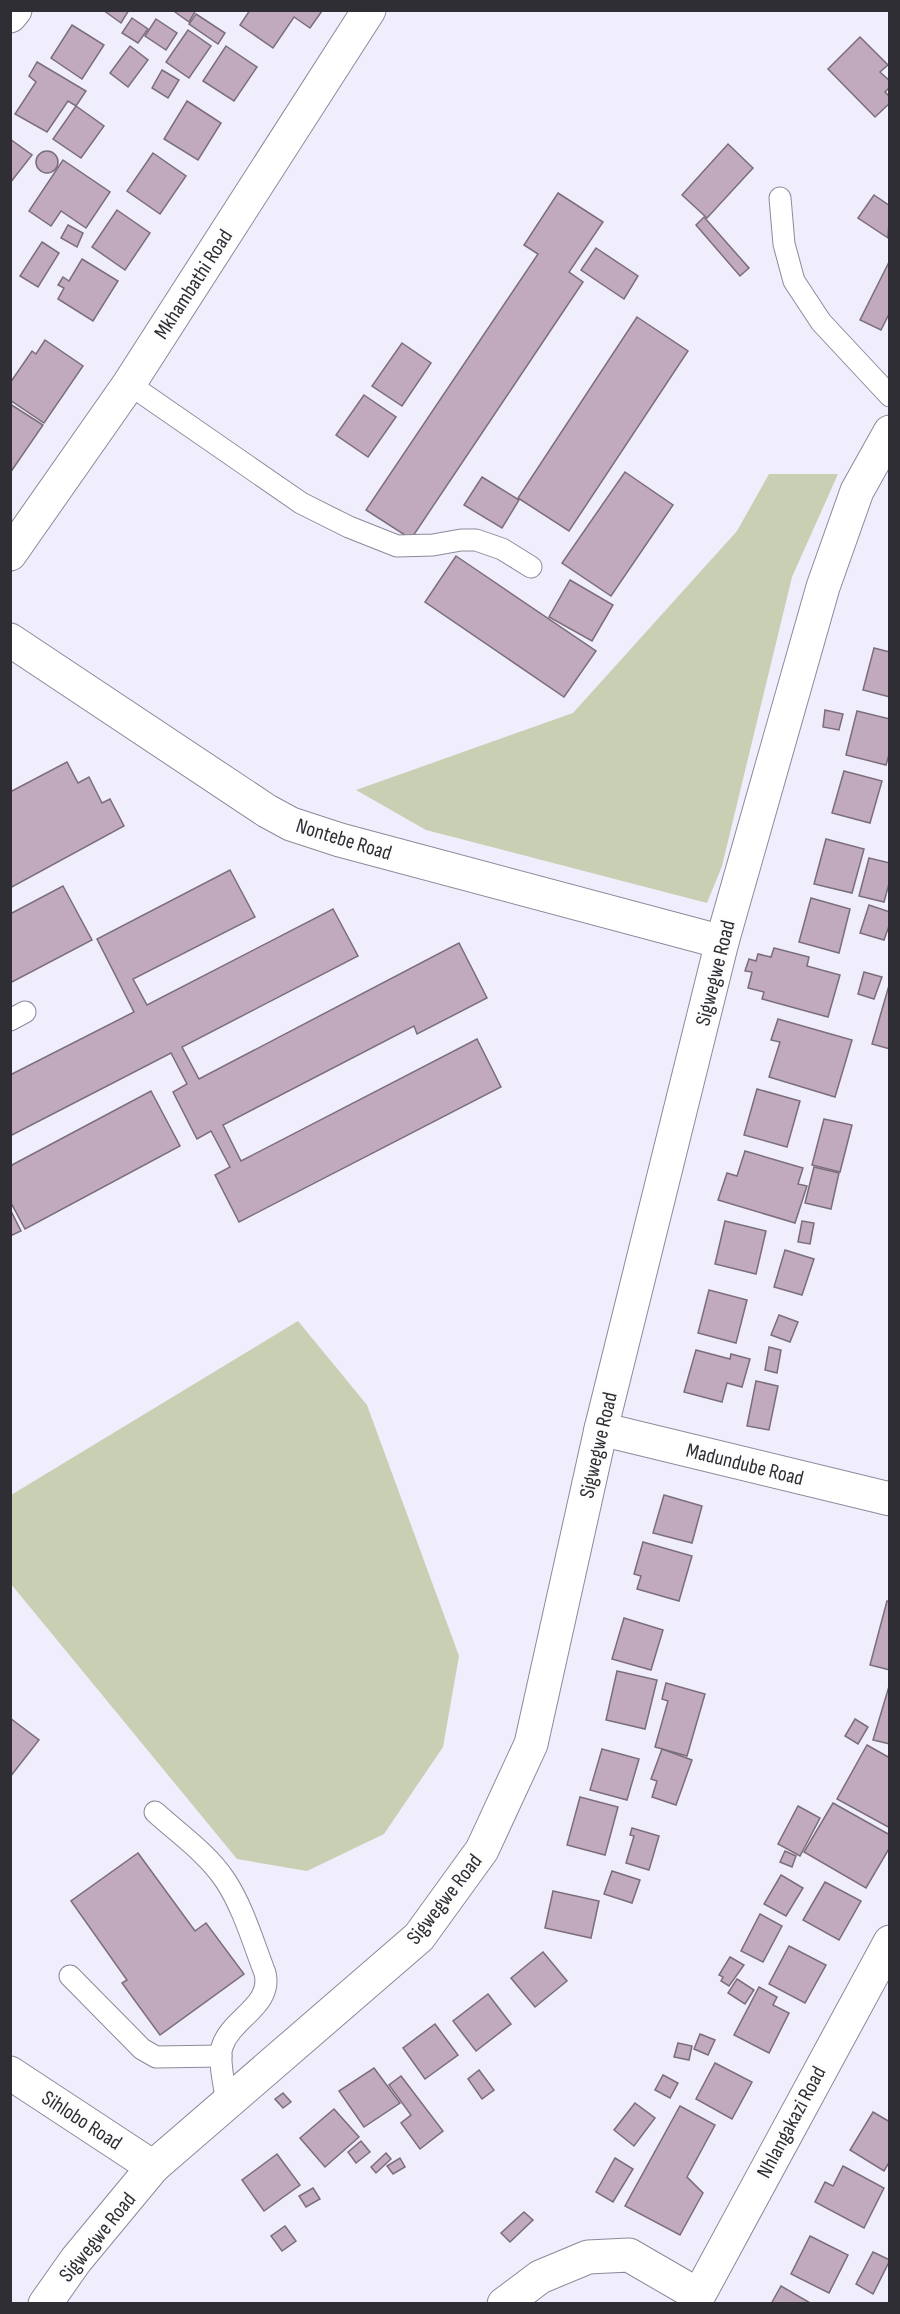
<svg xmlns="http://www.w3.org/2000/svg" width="900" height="2314" font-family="'Sofia Sans Condensed',sans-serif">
<rect width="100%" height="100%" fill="#f0eefc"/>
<!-- green -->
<g fill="#c9cfb3">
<polygon points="769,474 838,474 792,577 722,866 707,903 426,830 356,790 573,713 737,531"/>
<polygon points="298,1321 367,1405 459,1656 443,1747 384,1834 307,1871 237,1859 11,1584 11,1495"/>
</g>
<!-- building -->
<g fill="#c1a9be" stroke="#7b6e7a" stroke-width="1.5">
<polygon points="103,10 129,10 121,23"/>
<polygon points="176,10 196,10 189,22 175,12"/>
<polygon points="250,10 320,10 322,11 310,28 294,17 273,48 240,25"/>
<polygon points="196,14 225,33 218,44 189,24"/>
<polygon points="132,18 148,29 138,43 122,33"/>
<polygon points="156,19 177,33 166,50 145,36"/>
<polygon points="72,25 104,45 82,79 51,58"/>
<polygon points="188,30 211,46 189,78 166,62"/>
<polygon points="860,37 888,65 880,72 890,81 890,87 885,92 890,97 890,103 875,117 828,69"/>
<polygon points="130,46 148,60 128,87 110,73"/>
<polygon points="226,46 257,67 234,101 203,81"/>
<polygon points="37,62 86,91 76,106 68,101 47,132 15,114 36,82 29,76"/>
<polygon points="162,70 179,80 168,98 152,88"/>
<polygon points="187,101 221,123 198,160 164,139"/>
<polygon points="76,106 104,126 81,158 53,139"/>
<polygon points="10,139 32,155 10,183"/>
<polygon points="728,144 753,168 707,218 682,195"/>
<circle cx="47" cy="162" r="11"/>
<polygon points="153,153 186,176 160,214 127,191"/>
<polygon points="63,160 110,192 86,228 61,211 51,226 29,211"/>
<polygon points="558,193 603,222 569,272 583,282 411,539 366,510 538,254 524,245"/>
<polygon points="874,195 890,206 888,238 858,218"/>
<polygon points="117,210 150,233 125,270 92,247"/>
<polygon points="704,217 749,268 740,276 696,225"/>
<polygon points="68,225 83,233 77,247 61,238"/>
<polygon points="42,242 59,253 38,287 20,276"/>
<polygon points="596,248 638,276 624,299 581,270"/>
<polygon points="82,259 118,281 93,321 58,299 64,288 58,285 63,277 69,281"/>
<polygon points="890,260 890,312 881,330 860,320"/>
<polygon points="637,317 688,351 569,531 518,498"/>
<polygon points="45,340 83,366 44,423 10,400 10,383 32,351 36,354"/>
<polygon points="402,343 431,363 402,406 372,386"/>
<polygon points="364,395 396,417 368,457 336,435"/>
<polygon points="10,404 43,425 10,473"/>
<polygon points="625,472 673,505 611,596 562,563"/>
<polygon points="482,477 519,500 502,528 464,505"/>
<polygon points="456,556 596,651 564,697 425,602"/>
<polygon points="570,580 613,605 592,641 549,617"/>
<polygon points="874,648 890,652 890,697 863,690"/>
<polygon points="825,710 843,714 839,730 823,727"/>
<polygon points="857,711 890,719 890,751 886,765 846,755"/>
<polygon points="67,762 78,783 89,777 102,803 110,799 124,826 10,888 10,792"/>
<polygon points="844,771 882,781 870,823 832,813"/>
<polygon points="826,839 864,849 852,893 814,884"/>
<polygon points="869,858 890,863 890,880 884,902 859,896"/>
<polygon points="230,870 255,917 133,979 147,1005 333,909 358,956 182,1047 199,1079 459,943 487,998 417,1034 414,1026 223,1125 241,1161 477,1039 501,1087 239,1222 215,1175 230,1167 211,1131 197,1139 173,1092 187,1084 171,1053 10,1136 10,1075 134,1012 97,939"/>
<polygon points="63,886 92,940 10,983 10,914"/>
<polygon points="811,898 850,909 839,953 799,942"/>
<polygon points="869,905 890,912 890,923 884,940 860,933"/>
<polygon points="774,948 809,957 807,966 840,975 828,1017 762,999 764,992 748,988 752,972 745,971 749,959 756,961 758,954 771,957"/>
<polygon points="864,972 882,977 874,999 858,994"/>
<polygon points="890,982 890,1049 872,1044"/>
<polygon points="778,1019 852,1040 835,1097 769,1077 780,1042 771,1040"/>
<polygon points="757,1089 800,1101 787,1147 744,1135"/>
<polygon points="151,1091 180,1146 25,1229 10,1201 10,1166"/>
<polygon points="824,1119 852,1125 840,1172 812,1165"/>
<polygon points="745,1151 803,1168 798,1184 807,1186 795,1223 718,1200 727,1173 737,1176"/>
<polygon points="814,1167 839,1173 831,1209 805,1203"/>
<polygon points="10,1209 21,1231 10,1236"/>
<polygon points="725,1221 766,1231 756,1274 715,1264"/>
<polygon points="802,1221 814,1223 810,1244 798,1242"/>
<polygon points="785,1250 814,1259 802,1295 774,1287"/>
<polygon points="709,1290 747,1300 736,1343 698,1333"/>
<polygon points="779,1315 798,1322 790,1342 771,1335"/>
<polygon points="769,1347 781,1350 777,1373 765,1370"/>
<polygon points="696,1350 730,1359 731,1354 750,1359 742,1387 727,1383 722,1402 684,1392"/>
<polygon points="756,1381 778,1386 769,1430 747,1426"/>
<polygon points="664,1495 702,1506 692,1543 653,1533"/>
<polygon points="643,1542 692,1556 679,1601 637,1589 641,1576 634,1574"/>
<polygon points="887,1601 890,1602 890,1670 870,1665"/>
<polygon points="624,1618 663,1630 651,1670 612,1659"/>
<polygon points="617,1671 657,1680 645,1729 606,1720"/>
<polygon points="666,1683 705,1694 687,1756 655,1747 668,1701 662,1699"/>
<polygon points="890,1683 890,1744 873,1740"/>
<polygon points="10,1718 39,1740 10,1777"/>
<polygon points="855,1719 868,1727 858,1744 845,1736"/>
<polygon points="867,1745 890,1758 890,1828 837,1799"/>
<polygon points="602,1749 639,1759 627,1800 590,1790"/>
<polygon points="662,1749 692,1760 676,1805 652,1797 657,1781 651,1779"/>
<polygon points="580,1797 618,1807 605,1855 567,1845"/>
<polygon points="833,1803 890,1835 890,1847 866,1888 804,1852"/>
<polygon points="798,1806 820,1818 800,1856 778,1844"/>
<polygon points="632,1828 659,1836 649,1870 626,1863 634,1836 630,1835"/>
<polygon points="785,1851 796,1856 792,1867 780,1862"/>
<polygon points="138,1853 195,1931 206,1923 244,1974 160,2035 122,1983 127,1980 71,1901"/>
<polygon points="612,1871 640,1880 632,1903 604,1894"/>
<polygon points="781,1875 803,1888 786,1916 764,1904"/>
<polygon points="825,1882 861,1901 839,1940 803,1920"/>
<polygon points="553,1891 599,1901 591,1938 545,1928"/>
<polygon points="760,1914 782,1926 763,1962 741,1951"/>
<polygon points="789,1946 826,1965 805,2003 769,1984"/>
<polygon points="543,1952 567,1981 535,2007 511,1978"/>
<polygon points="730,1957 744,1965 729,1986 721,1981 723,1977 719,1975"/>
<polygon points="737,1979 754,1990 745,2004 728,1993"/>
<polygon points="759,1987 777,1997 773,2005 789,2013 769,2053 734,2035"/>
<polygon points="488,1994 511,2024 476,2051 453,2021"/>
<polygon points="435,2024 458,2055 425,2079 403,2048"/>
<polygon points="700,2034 715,2040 708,2055 694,2049"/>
<polygon points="678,2043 692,2046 689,2060 674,2057"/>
<polygon points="715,2063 752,2082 732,2119 696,2099"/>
<polygon points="374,2068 400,2103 364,2127 339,2091"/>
<polygon points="479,2070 494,2090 482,2099 468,2079"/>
<polygon points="663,2075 678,2083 670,2098 655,2090"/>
<polygon points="401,2076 443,2131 420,2149 401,2123 411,2115 389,2085"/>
<polygon points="283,2093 291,2102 283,2108 275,2099"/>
<polygon points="635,2103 655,2118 634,2146 614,2130"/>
<polygon points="680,2106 715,2125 687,2177 703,2193 680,2235 625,2206"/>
<polygon points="334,2109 359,2137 325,2167 300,2138"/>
<polygon points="873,2112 890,2122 890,2161 884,2171 850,2150"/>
<polygon points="361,2141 370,2152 356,2163 348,2152"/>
<polygon points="386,2153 391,2159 376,2173 371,2167"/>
<polygon points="277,2154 300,2185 264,2211 242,2180"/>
<polygon points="400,2158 405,2167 393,2174 387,2166"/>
<polygon points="615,2158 633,2169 613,2202 596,2192"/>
<polygon points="843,2166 884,2188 864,2228 815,2202 825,2182 833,2186"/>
<polygon points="313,2188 320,2199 306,2207 299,2196"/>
<polygon points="524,2212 533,2220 510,2242 501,2233"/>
<polygon points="285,2226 296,2241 282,2251 271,2236"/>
<polygon points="810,2236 848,2255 829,2293 791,2274"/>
<polygon points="873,2252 890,2260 873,2294 856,2284"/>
<polygon points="781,2286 812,2304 771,2304"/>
</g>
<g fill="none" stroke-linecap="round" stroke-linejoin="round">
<defs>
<g id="lane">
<polyline points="780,198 784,244 794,281 821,322 890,396"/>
<polyline points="129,384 301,503 349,527 397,546 433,545 461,540 476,540 502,549 531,567"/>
<polyline points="10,1020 25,1012"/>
<path d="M155 1812C178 1833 207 1853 225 1880 243 1907 253 1942 265 1973 273 2006 231 2018 222 2047 218 2059 225 2089 227 2103"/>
<polyline points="70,1976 142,2049 156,2057 221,2056"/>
</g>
<g id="street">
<polyline points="10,16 15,10"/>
<polyline points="10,554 129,384 369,10"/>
<polyline points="10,640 267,811 291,824 340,840 722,942"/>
<polyline points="601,1429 890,1499"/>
<polyline points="10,2073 153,2167"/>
<polyline points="45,2304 76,2260 153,2167 419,1937 482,1850 531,1744 601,1429 722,942 823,587 857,491 890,432"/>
<polyline points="504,2304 540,2277 588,2257 629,2255 698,2295"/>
<polyline points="694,2304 890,1942"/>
</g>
</defs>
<!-- lane casing -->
<use href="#lane" stroke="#8c8a9a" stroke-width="23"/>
<!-- street casing -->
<use href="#street" stroke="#8c8a9a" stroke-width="35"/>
<!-- lane -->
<use href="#lane" stroke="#fff" stroke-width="21"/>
<!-- street -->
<use href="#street" stroke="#fff" stroke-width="33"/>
</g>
<g text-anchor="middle" stroke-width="5" stroke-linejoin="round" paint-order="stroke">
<!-- street labels -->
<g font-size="21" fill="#2f2e35" stroke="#fdfdfd">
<text transform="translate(193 284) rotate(-57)" y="7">Mkhambathi Road</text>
<text transform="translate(344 839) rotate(17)" y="7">Nontebe Road</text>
<text transform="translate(715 973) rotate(-76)" y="7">Sigwegwe Road</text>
<text transform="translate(598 1445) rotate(-77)" y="7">Sigwegwe Road</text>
<text transform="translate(745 1464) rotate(14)" y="7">Madundube Road</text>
<text transform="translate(444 1899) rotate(-52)" y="7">Sigwegwe Road</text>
<text transform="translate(82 2120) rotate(33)" y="7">Sihlobo Road</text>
<text transform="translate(791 2122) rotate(-62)" y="7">Nhlangakazi Road</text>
<text transform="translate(97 2237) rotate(-51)" y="7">Sigwegwe Road</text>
</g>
</g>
<!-- border -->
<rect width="900" height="2314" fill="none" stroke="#2f2e35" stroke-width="24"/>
</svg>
